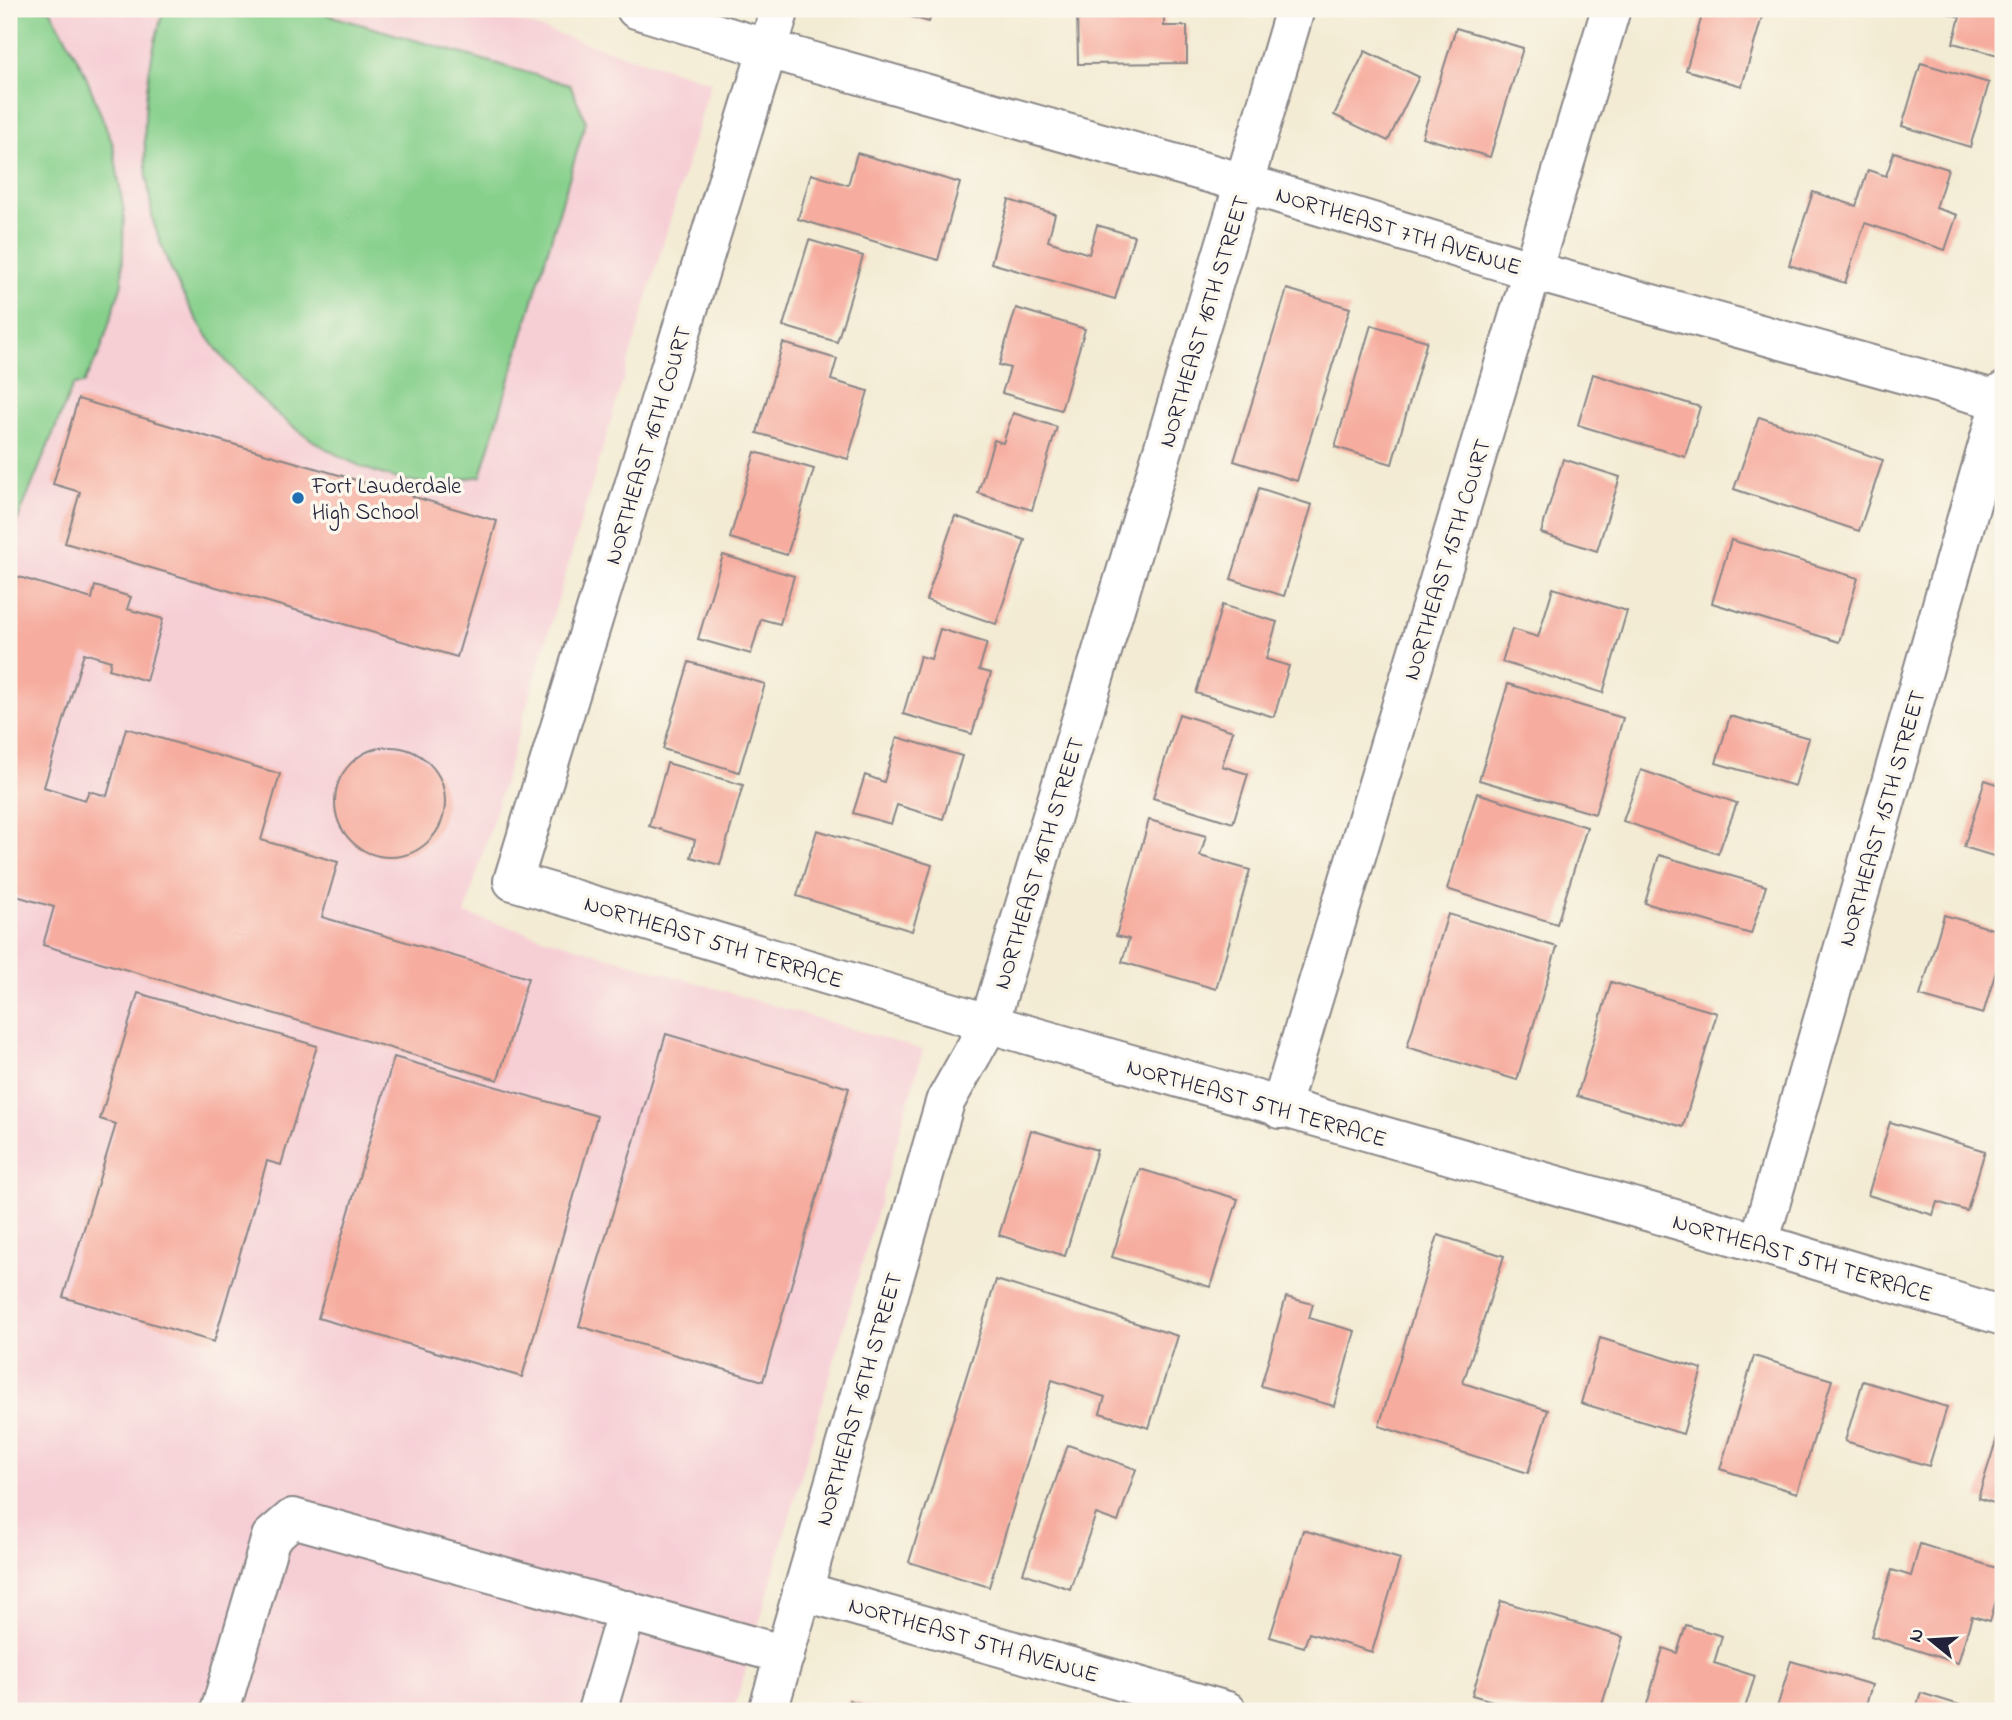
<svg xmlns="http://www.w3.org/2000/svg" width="2012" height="1720" font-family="'Indie Flower',sans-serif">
<rect width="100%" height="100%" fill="#fbf7ec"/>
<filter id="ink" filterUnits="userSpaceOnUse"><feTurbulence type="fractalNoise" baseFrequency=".0143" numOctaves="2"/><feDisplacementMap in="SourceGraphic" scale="14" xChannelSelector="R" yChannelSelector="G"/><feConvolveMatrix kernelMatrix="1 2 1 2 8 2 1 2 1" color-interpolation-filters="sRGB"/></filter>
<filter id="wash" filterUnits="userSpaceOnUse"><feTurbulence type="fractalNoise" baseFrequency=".00686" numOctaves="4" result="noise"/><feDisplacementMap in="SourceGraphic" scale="28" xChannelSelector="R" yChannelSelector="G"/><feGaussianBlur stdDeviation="1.57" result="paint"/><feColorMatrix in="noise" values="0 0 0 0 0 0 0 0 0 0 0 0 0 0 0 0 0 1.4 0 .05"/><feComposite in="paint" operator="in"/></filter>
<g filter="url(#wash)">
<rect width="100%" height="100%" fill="#f3ebd3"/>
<!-- built -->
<polygon fill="#f6cfd5" points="9,9 478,9 711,82 465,914 923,1050 734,1711 9,1711"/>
<!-- green -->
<g fill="#87d08c" stroke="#547964" stroke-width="2">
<polygon points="9,9 50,9 83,69 113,145 124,213 122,283 100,352 83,384 73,385 9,541"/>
<path d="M164 9H308L570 85 586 121 481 476C463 478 441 485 423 483 383 479 349 463 315 442 236 390 183 315 154 224 151 214 151 203 149 193 140 131 145 69 164 9Z"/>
</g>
<g id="blocks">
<!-- building -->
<g fill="#f6ac9e">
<polygon points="884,9 933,9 929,22"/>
<polygon points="1077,9 1164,9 1164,26 1187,26 1187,63 1078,64"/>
<polygon points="1704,9 1764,10 1742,86 1686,70"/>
<polygon points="1934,9 2003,9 2003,37 1998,55 1953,43 1960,17"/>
<polygon points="1456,28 1523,48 1490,157 1422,137"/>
<polygon points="1365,51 1419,77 1388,141 1334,115"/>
<polygon points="1921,63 1989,83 1970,147 1902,126"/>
<polygon points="1894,152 1948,169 1936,208 1957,215 1945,250 1865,223 1845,283 1789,265 1813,192 1856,206 1868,170 1886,176"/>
<polygon points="857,153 960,183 938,260 798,219 811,174 848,185"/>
<polygon points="1009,200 1055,214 1048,241 1089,254 1097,225 1134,236 1115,299 991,263"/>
<polygon points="809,240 863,256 837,342 783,326"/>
<polygon points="1287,289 1350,308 1297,481 1234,461"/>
<polygon points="1016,308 1085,329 1061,410 1002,393 1010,368 999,365"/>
<polygon points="1371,325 1427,341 1392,464 1335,447"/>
<polygon points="783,343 837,359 831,380 868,391 848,459 757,433"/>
<polygon points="1593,374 1700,407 1685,457 1578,425"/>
<polygon points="78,399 497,521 457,657 65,543 80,492 53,484"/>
<polygon points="1013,413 1057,427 1032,510 978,493 994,440 1003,443"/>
<polygon points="1759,417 1883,460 1859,531 1734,489"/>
<polygon points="755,452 814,469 787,555 730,538"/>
<polygon points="1563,459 1620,477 1597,551 1541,533"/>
<polygon points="1259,488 1312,505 1284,596 1231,579"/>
<polygon points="955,516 1025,540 996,624 926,600"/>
<polygon points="1731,540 1858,578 1839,642 1712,603"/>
<polygon points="723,555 794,576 780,624 761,619 751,654 698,639"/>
<polygon points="9,574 92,599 95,586 131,597 127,609 163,619 146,681 109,669 111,661 84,653 44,787 85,800 89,791 107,796 126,728 280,774 261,840 338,862 322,917 528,978 498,1080 43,945 54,907 13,895 9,908"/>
<polygon points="1553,588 1627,611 1603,693 1502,662 1512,629 1538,637"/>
<polygon points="1222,605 1277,622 1266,659 1289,666 1274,717 1196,693"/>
<polygon points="940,629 987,643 979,670 991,673 972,734 903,714 920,656 931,659"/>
<polygon points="689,662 765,684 739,772 663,749"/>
<polygon points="1508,684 1623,718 1595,814 1479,780"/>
<polygon points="1179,714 1233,731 1222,766 1248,774 1233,823 1153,798"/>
<polygon points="1730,716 1809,738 1795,786 1716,763"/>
<polygon points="897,737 962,756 943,819 897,805 891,824 853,813 865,775 884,782"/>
<circle cx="390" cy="802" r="55"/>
<polygon points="667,763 743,785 720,865 691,857 695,840 649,826"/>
<polygon points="1641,770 1737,803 1718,854 1623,821"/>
<polygon points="1985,780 2003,786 2003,859 1964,847"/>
<polygon points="1477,793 1587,827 1557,924 1447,889"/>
<polygon points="1149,820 1206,836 1200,856 1250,870 1216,989 1122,962 1129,939 1116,936"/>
<polygon points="817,830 932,865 912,931 797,896"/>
<polygon points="1659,855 1766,886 1751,934 1645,903"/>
<polygon points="1448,914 1557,947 1517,1080 1407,1047"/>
<polygon points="1944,915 2003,932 2003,948 1983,1014 1920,996"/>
<polygon points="1611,982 1717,1013 1683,1127 1577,1096"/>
<polygon points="138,993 317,1046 281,1165 267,1161 214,1342 63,1297 116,1124 100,1119"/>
<polygon points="666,1034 849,1088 763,1381 579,1326"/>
<polygon points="394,1057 597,1116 522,1377 318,1318"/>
<polygon points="1890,1122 1985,1151 1967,1211 1937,1202 1933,1215 1868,1195"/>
<polygon points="1031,1130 1097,1150 1065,1256 999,1235"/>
<polygon points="1140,1169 1238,1199 1210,1287 1112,1257"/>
<polygon points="1438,1235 1504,1256 1463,1383 1548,1410 1528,1473 1379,1426"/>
<polygon points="996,1280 1178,1336 1149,1428 1100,1413 1105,1397 1052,1380 989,1587 909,1562"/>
<polygon points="1286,1297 1313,1304 1309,1318 1355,1331 1334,1406 1261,1386"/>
<polygon points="1600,1338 1702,1369 1683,1434 1581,1403"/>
<polygon points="1754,1356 1832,1380 1797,1493 1720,1469"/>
<polygon points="1863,1381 1947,1407 1929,1466 1845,1441"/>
<polygon points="2003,1419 2003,1506 1978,1498"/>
<polygon points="1068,1445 1136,1469 1118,1522 1096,1514 1070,1589 1023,1573"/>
<polygon points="1303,1530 1400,1559 1372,1652 1309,1633 1304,1647 1270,1637"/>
<polygon points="1920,1544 2003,1570 2003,1578 1990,1621 1972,1616 1958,1663 1871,1636 1892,1570 1911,1576"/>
<polygon points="1501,1601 1623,1637 1600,1711 1526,1711 1472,1695"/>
<polygon points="1686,1625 1722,1636 1714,1663 1755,1676 1744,1711 1645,1711 1663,1648 1677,1653"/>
<polygon points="1791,1661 1872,1685 1864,1711 1776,1711"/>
<polygon points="1921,1693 1979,1711 1915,1711"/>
<polygon points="849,1700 884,1711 845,1711"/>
</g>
</g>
</g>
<g filter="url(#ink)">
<use href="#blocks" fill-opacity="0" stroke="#8a8687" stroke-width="2"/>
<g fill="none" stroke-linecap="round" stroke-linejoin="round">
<defs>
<g id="minor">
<polyline points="636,9 768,49 1244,183 1533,271 2001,401"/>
<polyline points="780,9 513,881 1011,1030 1759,1243 2003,1316"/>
<polyline points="1280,1109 1611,9"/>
<polyline points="1759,1243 2003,392"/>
<polyline points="802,1591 1227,1711"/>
<polyline points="220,1711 271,1537 293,1518 785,1655"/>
<polyline points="597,1711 627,1610"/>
<polyline points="768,1711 945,1102 989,1024 1244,183 1295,9"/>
</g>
</defs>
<!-- minor casing -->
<use href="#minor" stroke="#8a8687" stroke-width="42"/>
<!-- minor -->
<use href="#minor" stroke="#fff" stroke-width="38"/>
</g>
</g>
<!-- markers -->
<circle fill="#1f6fb2" stroke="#fbf7ec" stroke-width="2.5" cx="298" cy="498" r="7"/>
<g text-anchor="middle" stroke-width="7" stroke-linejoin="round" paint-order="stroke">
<!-- street labels -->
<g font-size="23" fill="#22223b" stroke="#fbf7ec">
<text transform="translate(1399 230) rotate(17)" y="8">NORTHEAST 7TH AVENUE</text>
<text transform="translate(1203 321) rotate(-73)" y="8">NORTHEAST 16TH STREET</text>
<text transform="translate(647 445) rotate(-73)" y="8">NORTHEAST 16TH COURT</text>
<text transform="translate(1446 559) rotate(-73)" y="8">NORTHEAST 15TH COURT</text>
<text transform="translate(1881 818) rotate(-74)" y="8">NORTHEAST 15TH STREET</text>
<text transform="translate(1038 863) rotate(-73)" y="8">NORTHEAST 16TH STREET</text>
<text transform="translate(714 941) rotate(17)" y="8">NORTHEAST 5TH TERRACE</text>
<text transform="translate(1257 1102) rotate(16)" y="8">NORTHEAST 5TH TERRACE</text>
<text transform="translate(1803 1257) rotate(16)" y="8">NORTHEAST 5TH TERRACE</text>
<text transform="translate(858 1399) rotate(-74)" y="8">NORTHEAST 16TH STREET</text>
<text transform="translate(974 1639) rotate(16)" y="8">NORTHEAST 5TH AVENUE</text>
</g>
<!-- poi labels -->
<g font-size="23" fill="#22223b" stroke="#fbf7ec" text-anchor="start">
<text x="312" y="493">Fort Lauderdale<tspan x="312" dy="26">High School</tspan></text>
</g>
</g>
<!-- margin -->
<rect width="2012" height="1720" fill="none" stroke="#fbf7ec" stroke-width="35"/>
<!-- north arrow -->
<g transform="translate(1931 1640) rotate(288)" stroke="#fbf7ec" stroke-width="5" paint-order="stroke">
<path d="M0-5L12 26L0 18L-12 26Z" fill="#22223b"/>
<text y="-10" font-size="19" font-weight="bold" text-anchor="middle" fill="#22223b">N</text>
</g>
</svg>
